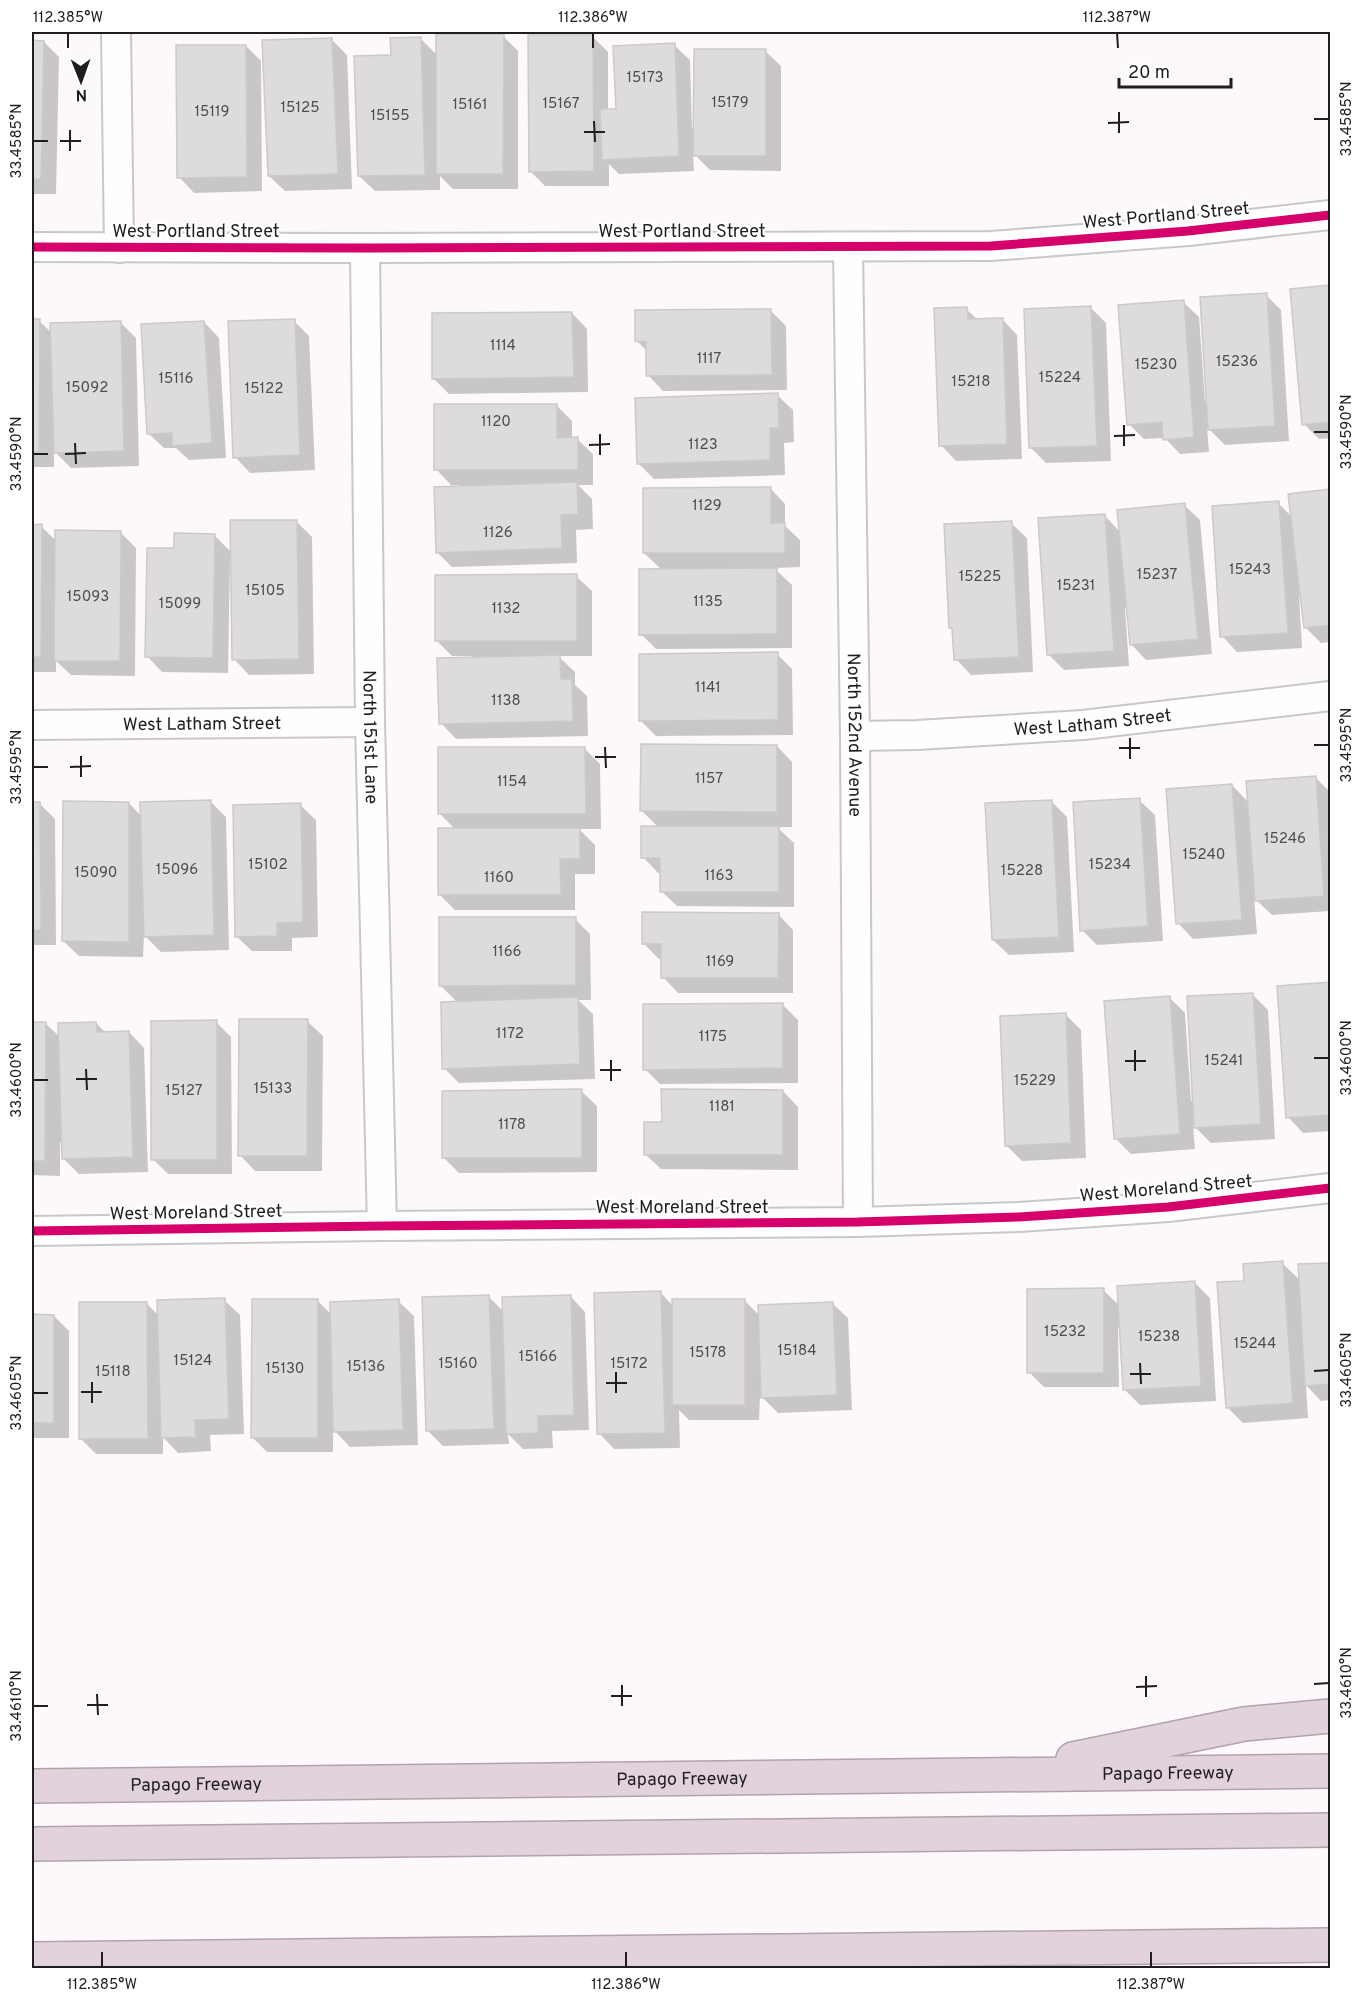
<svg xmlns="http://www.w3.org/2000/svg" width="1362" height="2000" font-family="Overpass,sans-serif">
<rect width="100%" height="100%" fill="#fcf8fc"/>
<!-- shadow -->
<g fill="#0003">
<polygon points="503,36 518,51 518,189 453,189 440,176 440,190 375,191 359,176 392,57 421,39 437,55"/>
<polygon points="592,36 608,52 608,110 617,110 674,45 690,60 692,129 695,129 765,51 781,66 781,171 710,170 693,153 694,171 619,174 609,164 609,186 545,186 530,171"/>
<polygon points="332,40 347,55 352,189 285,191 269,176"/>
<polygon points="32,42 44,42 59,57 56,194 32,194"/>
<polygon points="246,46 261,61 262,191 194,193 179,177"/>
<polygon points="1330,287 1330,438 1319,439 1304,424 1291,290"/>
<polygon points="1266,295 1281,310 1289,441 1225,445 1207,427 1209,452 1180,454 1165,438 1144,439 1129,424 1183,302 1199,317 1205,401 1208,401"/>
<polygon points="1090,307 1106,323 1111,461 1046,463 1031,448"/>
<polygon points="966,309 978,320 1002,319 1017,335 1022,459 956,461 941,445"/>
<polygon points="771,311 786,326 787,390 663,391 648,375 648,352 637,341"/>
<polygon points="572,313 587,329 588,392 449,394 434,379"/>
<polygon points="32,321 39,321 52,333 120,322 136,338 139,466 71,468 54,451 54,467 32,467"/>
<polygon points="294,321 309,336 315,470 250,473 235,457"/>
<polygon points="204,322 219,338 226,458 189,460 176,448 164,448 148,433"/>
<polygon points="777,395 793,410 794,442 784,443 785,475 654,479 638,463"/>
<polygon points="556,405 572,421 572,439 577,439 593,454 593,485 578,485 592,499 593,529 576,530 577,563 452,567 437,552 461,485 451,485 436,469"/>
<polygon points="770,488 785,504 785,526 800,540 800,567 774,568 792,585 792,648 656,649 641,634 662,570 644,553"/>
<polygon points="1330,491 1330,642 1321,643 1305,627 1301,594 1299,594 1302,648 1237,652 1222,636 1278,503 1292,517 1290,496"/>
<polygon points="1184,505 1200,520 1212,654 1146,660 1131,644 1128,608 1125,608 1129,666 1064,670 1048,654 1104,515 1120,532"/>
<polygon points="296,521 312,537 314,674 249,675 234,659 232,556 230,556 228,673 162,672 147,656 175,550 214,535 232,553"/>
<polygon points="1011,523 1027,538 1033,672 971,675 956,659 954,631 950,627"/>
<polygon points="32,526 41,526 57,542 121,533 136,548 135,676 71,675 56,661 56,672 32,672"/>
<polygon points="576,576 592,591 592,656 558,656 575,672 575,685 587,696 588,736 456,739 441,723 472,656 452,656 437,641"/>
<polygon points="777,654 792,669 793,735 656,736 640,720"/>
<polygon points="777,746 792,762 792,827 777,827 794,843 794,907 677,906 661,891 661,873 658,873 643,857 659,828 642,811"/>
<polygon points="585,749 600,764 601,829 579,829 595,845 595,874 575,874 575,910 455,910 439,894 455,829 439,813"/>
<polygon points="1315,777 1330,792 1330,911 1272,915 1254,898 1257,934 1193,939 1178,923 1232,785 1249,803"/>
<polygon points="1139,800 1155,815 1163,941 1097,945 1082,930"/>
<polygon points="1051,801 1067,817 1074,952 1009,955 993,940"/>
<polygon points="211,802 226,817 229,950 161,952 144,935 143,957 79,956 63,941 129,803 142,817"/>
<polygon points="32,804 40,804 55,819 56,945 32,945"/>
<polygon points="300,805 316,820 318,937 292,938 292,951 252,951 236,936"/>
<polygon points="778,914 793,930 793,993 678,993 663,977 663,959 659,959 643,943"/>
<polygon points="575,919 590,934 591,1000 578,1000 593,1014 595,1079 459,1083 444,1068 458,1003 440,985"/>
<polygon points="1330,983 1330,1131 1303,1133 1288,1117 1279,987"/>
<polygon points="1252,994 1268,1010 1275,1139 1211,1143 1193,1125 1195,1149 1131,1154 1115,1138 1169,997 1185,1013 1191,1101 1194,1101"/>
<polygon points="782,1004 798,1020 798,1083 660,1084 645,1069"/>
<polygon points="1066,1015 1081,1030 1086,1158 1022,1161 1006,1145"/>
<polygon points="307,1021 323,1036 322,1171 255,1171 240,1155"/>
<polygon points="216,1022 231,1037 232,1174 168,1174 153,1159"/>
<polygon points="32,1023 45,1023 60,1037 96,1023 106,1033 129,1032 144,1048 148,1172 79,1174 64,1159 63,1142 60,1142 60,1176 32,1175"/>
<polygon points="581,1091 597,1106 597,1172 459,1173 444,1158"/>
<polygon points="783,1091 798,1107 798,1170 661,1169 645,1154 663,1124"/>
<polygon points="1282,1263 1300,1280 1299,1265 1330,1264 1330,1400 1321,1401 1306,1385 1308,1418 1243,1423 1227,1407"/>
<polygon points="1195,1283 1210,1298 1216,1401 1140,1405 1125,1390 1121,1328 1118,1328 1119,1387 1044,1387 1029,1372 1103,1290 1120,1306"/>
<polygon points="661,1293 673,1306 744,1300 759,1315 832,1303 848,1318 852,1410 778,1413 760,1395 759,1420 689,1420 679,1410 680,1448 614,1449 599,1433"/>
<polygon points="570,1296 585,1312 589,1430 552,1431 553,1448 523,1449 508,1434 509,1444 443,1446 428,1431 489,1297 504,1312"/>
<polygon points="224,1300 240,1315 244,1434 210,1435 211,1451 178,1453 163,1437 163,1454 96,1454 81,1439 147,1304 159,1316"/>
<polygon points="318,1301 331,1314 398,1301 414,1316 418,1445 350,1447 333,1429 333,1452 267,1452 252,1437"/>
<polygon points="32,1316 54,1316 69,1331 69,1438 32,1438"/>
</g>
<!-- building -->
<g fill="#dedbdc" stroke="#ccc9ca" stroke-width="1.5">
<polygon points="436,34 504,34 503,174 436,174"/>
<polygon points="528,35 593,35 594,171 529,172"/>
<polygon points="421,37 425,175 358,176 354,56 391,55 390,38"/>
<polygon points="332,38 338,174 268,176 262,40"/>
<polygon points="32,40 44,41 41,179 32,179"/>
<polygon points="675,43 679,156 602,160 600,109 616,109 613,46"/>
<polygon points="176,45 246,45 247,177 177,178"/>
<polygon points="694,49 766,49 766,156 693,156"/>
<polygon points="1330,285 1330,422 1302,425 1290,289"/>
<polygon points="1267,293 1275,426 1208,430 1200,297"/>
<polygon points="1184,300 1194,437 1163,440 1162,422 1127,425 1118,305"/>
<polygon points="1091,306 1097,446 1029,448 1024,309"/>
<polygon points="967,307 968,319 1003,318 1007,444 939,446 934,308"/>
<polygon points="771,309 772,375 646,376 646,342 635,341 635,310"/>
<polygon points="572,312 574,377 432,379 432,313"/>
<polygon points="32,319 40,319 39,452 32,452"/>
<polygon points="295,319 300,455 233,458 228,321"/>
<polygon points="121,321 124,451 54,453 50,323"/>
<polygon points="204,321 212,443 172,446 172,433 147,434 141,324"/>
<polygon points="778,393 779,428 770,428 770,460 637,464 635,398"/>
<polygon points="434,404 557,404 557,438 578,437 578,470 434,470"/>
<polygon points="577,482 578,514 561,515 562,548 436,553 434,487"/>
<polygon points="771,487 771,523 785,523 785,553 643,553 643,488"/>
<polygon points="1330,489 1330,625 1304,628 1288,494"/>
<polygon points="1279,501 1288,633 1220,637 1212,506"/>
<polygon points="1185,503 1198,639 1130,645 1117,510"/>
<polygon points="1105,514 1114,651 1047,655 1038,518"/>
<polygon points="230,520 297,520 299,659 232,660"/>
<polygon points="1012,521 1019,657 954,660 952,628 949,628 944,524"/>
<polygon points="42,524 41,657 32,657 32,525"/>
<polygon points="55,530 121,531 120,661 54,661"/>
<polygon points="174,533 215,534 213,658 145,657 147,548 174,548"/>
<polygon points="777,568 777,634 639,635 639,569"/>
<polygon points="577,574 577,641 435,641 435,575"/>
<polygon points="778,652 778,720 639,721 639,654"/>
<polygon points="560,655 561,679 572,679 573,721 439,724 437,658"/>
<polygon points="641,744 777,745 777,812 640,811"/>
<polygon points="438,747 585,747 586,814 438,814"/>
<polygon points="1316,776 1324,896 1255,901 1246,781"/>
<polygon points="1232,784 1242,920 1176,924 1166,789"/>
<polygon points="1140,798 1148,926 1080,931 1073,802"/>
<polygon points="211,800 214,935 144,937 140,802"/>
<polygon points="1052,800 1059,937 992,940 985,803"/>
<polygon points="63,801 129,802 129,942 62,941"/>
<polygon points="32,802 40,802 41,930 32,930"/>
<polygon points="301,803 303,922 277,923 277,936 235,937 233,805"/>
<polygon points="641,826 779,826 779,892 660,892 660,858 641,858"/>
<polygon points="438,828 580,828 580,859 560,859 561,895 438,895"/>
<polygon points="642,912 779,913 778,978 661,978 661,944 642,944"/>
<polygon points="439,917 576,917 576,985 439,986"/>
<polygon points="1330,982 1330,1115 1286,1118 1277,986"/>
<polygon points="1253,993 1261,1124 1194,1128 1187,996"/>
<polygon points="1170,996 1180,1134 1114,1139 1104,1001"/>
<polygon points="578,997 580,1064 442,1069 441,1002"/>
<polygon points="783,1003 783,1068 643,1070 643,1004"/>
<polygon points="1066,1013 1071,1143 1005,1146 1000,1016"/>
<polygon points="239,1019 308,1019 307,1156 238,1156"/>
<polygon points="217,1020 217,1160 151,1160 151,1021"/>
<polygon points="32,1022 46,1022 45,1161 32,1161"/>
<polygon points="96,1022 97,1032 129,1031 133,1157 62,1159 58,1023"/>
<polygon points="582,1089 582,1158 442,1158 442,1091"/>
<polygon points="661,1089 783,1090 783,1155 644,1155 644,1122 662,1122"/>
<polygon points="1283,1261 1293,1403 1226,1408 1217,1282 1244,1281 1243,1264"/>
<polygon points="1330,1263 1330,1384 1305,1386 1298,1264"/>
<polygon points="1195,1281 1201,1386 1123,1390 1117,1286"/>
<polygon points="1104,1288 1104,1373 1027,1373 1027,1289"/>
<polygon points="661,1291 665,1433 597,1434 594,1293"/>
<polygon points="489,1295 494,1429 426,1431 422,1297"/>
<polygon points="571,1295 574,1415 538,1416 538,1433 506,1434 502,1297"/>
<polygon points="225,1298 229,1419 195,1420 196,1437 161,1438 157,1300"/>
<polygon points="252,1299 318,1299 318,1438 251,1438"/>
<polygon points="399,1299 403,1430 333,1432 330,1302"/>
<rect x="672" y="1299" width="73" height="106"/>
<polygon points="79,1302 147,1302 148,1439 79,1439"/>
<polygon points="833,1302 837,1395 761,1398 758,1305"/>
<polygon points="32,1314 54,1315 54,1423 32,1423"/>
</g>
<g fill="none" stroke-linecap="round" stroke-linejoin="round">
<defs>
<g id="minor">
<polyline points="116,32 119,248"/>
<polyline points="32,247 365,248 991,246 1188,231 1330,215"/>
<path id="s1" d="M848 247 855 736 858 1222"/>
<path id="s2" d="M365 248 370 722 382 1226"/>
<path id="s3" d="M32 725 370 722"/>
<path id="s4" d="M855 736 917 735 1083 725 1330 696"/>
<polyline points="32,1231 382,1226 858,1222 1019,1217 1168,1207 1330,1188"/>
</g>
<g id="motorway">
<polyline points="1073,1759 1244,1724 1330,1716"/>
<path id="s5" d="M32 1786 1330 1771"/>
<polyline points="32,1844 1330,1830"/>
<polyline points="32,1959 1330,1945"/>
</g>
</defs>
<!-- minor casing -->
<use href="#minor" stroke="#c9c7c9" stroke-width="32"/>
<!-- motorway casing -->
<use href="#motorway" stroke="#b3a2ad" stroke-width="36"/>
<!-- minor -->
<use href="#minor" stroke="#fffeff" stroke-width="28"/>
<!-- motorway -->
<use href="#motorway" stroke="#e1d2db" stroke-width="33"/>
<defs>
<g id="cycleway">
<polyline points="32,247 365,248 991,246 1188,231 1330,215"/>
<polyline points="32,1231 382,1226 858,1222 1019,1217 1168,1207 1330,1188"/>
</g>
</defs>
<!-- cycleway casing -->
<use href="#cycleway" stroke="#fff" stroke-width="13"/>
<!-- cycleway -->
<use href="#cycleway" stroke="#d6006c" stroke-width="9"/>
</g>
<!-- ticks -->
<path fill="none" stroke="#1e1d1f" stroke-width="2" d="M68 33V48M593 33V48M1117 33 1118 48M1119 112V133M1314 119H1329M594 121 595 142M1108 123 1129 122M70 130V151M584 132H605M33 141H48M60 141H81M1124 425V446M1314 432H1329M600 434V455M1114 436 1135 435M75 443 76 464M589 445 610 444M33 454H48M65 454 86 453M1130 738V759M1314 745H1329M605 747 606 768M1119 748H1140M81 756V777M595 757H616M33 767H48M70 767 91 766M1135 1050V1071M1314 1058H1329M611 1060V1081M1125 1061H1146M86 1069 87 1090M600 1070H621M76 1079H97M33 1080H48M1140 1363 1141 1384M1314 1371 1329 1370M616 1372V1393M1130 1374H1151M92 1382V1403M606 1383H627M81 1392H102M33 1393H48M1146 1676V1697M1314 1684 1329 1683M622 1685V1706M1136 1687 1157 1686M97 1694 98 1715M611 1696H632M87 1705H108M33 1706H48M102 1952V1967M626 1952V1967M1151 1952V1967"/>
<g text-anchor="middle" stroke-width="4.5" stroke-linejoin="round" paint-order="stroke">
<!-- number labels -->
<g font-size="15" fill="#4e4c4e">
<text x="645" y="82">15173</text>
<text x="730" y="107">15179</text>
<text x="561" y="108">15167</text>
<text x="470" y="109">15161</text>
<text x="300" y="112">15125</text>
<text x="212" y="116">15119</text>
<text x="390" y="120">15155</text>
<text x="503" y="350">1114</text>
<text x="709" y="363">1117</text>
<text x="1237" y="366">15236</text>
<text x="1156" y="369">15230</text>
<text x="1060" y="382">15224</text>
<text x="176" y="383">15116</text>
<text x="971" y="386">15218</text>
<text x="87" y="392">15092</text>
<text x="264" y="393">15122</text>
<text x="496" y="426">1120</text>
<text x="703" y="449">1123</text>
<text x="707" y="510">1129</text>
<text x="498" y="537">1126</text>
<text x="1250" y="574">15243</text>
<text x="1157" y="579">15237</text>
<text x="980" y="581">15225</text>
<text x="1076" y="590">15231</text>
<text x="265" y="595">15105</text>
<text x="88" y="601">15093</text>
<text x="708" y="606">1135</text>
<text x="180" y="608">15099</text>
<text x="506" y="613">1132</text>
<text x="708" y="692">1141</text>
<text x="506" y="705">1138</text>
<text x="709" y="783">1157</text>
<text x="512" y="786">1154</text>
<text x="1285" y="843">15246</text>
<text x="1204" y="859">15240</text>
<text x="268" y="869">15102</text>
<text x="1110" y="869">15234</text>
<text x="177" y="874">15096</text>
<text x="1022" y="875">15228</text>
<text x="96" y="877">15090</text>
<text x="719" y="880">1163</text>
<text x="499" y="882">1160</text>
<text x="507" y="956">1166</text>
<text x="720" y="966">1169</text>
<text x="510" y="1038">1172</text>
<text x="713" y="1041">1175</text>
<text x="1224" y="1065">15241</text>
<text x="1035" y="1085">15229</text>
<text x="273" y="1093">15133</text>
<text x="184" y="1095">15127</text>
<text x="722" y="1111">1181</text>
<text x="512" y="1129">1178</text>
<text x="1065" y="1336">15232</text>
<text x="1159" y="1341">15238</text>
<text x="1255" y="1348">15244</text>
<text x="797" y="1355">15184</text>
<text x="708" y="1357">15178</text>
<text x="538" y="1361">15166</text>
<text x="193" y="1365">15124</text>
<text x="458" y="1368">15160</text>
<text x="629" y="1368">15172</text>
<text x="366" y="1371">15136</text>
<text x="285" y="1373">15130</text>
<text x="113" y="1376">15118</text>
</g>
<!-- street labels -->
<g font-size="18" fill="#1e1d1f" stroke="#fff">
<text transform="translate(1166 215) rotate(-5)" y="6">West Portland Street</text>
<text x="196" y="237">West Portland Street</text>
<text x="682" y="237">West Portland Street</text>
<text dy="6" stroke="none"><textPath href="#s4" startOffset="238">West Latham Street</textPath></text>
<text dy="6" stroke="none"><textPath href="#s3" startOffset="170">West Latham Street</textPath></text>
<text dy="6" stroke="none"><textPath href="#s1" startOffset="488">North 152nd Avenue</textPath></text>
<text dy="6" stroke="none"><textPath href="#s2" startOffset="489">North 151st Lane</textPath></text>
<text transform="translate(1166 1188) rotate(-5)" y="6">West Moreland Street</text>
<text x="682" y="1213">West Moreland Street</text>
<text transform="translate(196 1212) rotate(-1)" y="6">West Moreland Street</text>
<text dy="6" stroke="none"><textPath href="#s5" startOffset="1136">Papago Freeway</textPath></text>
<text dy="6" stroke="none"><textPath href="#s5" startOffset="650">Papago Freeway</textPath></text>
<text dy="6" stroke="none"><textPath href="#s5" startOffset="164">Papago Freeway</textPath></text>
</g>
</g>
<!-- border -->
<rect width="1362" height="2000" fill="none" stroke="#ffffff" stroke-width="66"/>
<!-- north arrow -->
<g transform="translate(81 81) rotate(179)" stroke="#ffffff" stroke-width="4.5" paint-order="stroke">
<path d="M0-4.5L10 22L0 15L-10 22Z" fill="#1e1d1f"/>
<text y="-9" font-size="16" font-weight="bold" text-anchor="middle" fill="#1e1d1f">N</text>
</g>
<!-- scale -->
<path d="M1119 78v9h112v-9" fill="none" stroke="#1e1d1f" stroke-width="3"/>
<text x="1128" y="78" font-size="18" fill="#1e1d1f" stroke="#ffffff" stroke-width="4.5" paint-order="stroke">20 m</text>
<rect x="33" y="33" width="1296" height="1934" fill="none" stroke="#1e1d1f" stroke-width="2"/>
<g font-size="15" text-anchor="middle" fill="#1e1d1f">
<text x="68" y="22">112.385°W</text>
<text x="593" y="22">112.386°W</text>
<text x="1117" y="22">112.387°W</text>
<text transform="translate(1346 119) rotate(-90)" y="5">33.4585°N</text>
<text transform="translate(16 141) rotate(-90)" y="5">33.4585°N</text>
<text transform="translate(1346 432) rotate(-90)" y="5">33.4590°N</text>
<text transform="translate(16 454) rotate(-90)" y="5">33.4590°N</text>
<text transform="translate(1346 745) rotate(-90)" y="5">33.4595°N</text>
<text transform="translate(16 767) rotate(-90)" y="5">33.4595°N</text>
<text transform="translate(1346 1058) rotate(-90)" y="5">33.4600°N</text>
<text transform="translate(16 1080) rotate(-90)" y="5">33.4600°N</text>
<text transform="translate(1346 1370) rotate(-90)" y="5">33.4605°N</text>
<text transform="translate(16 1393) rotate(-90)" y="5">33.4605°N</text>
<text transform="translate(1346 1683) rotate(-90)" y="5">33.4610°N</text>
<text transform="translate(16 1706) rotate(-90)" y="5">33.4610°N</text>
<text x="102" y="1989">112.385°W</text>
<text x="626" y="1989">112.386°W</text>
<text x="1151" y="1989">112.387°W</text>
</g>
</svg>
